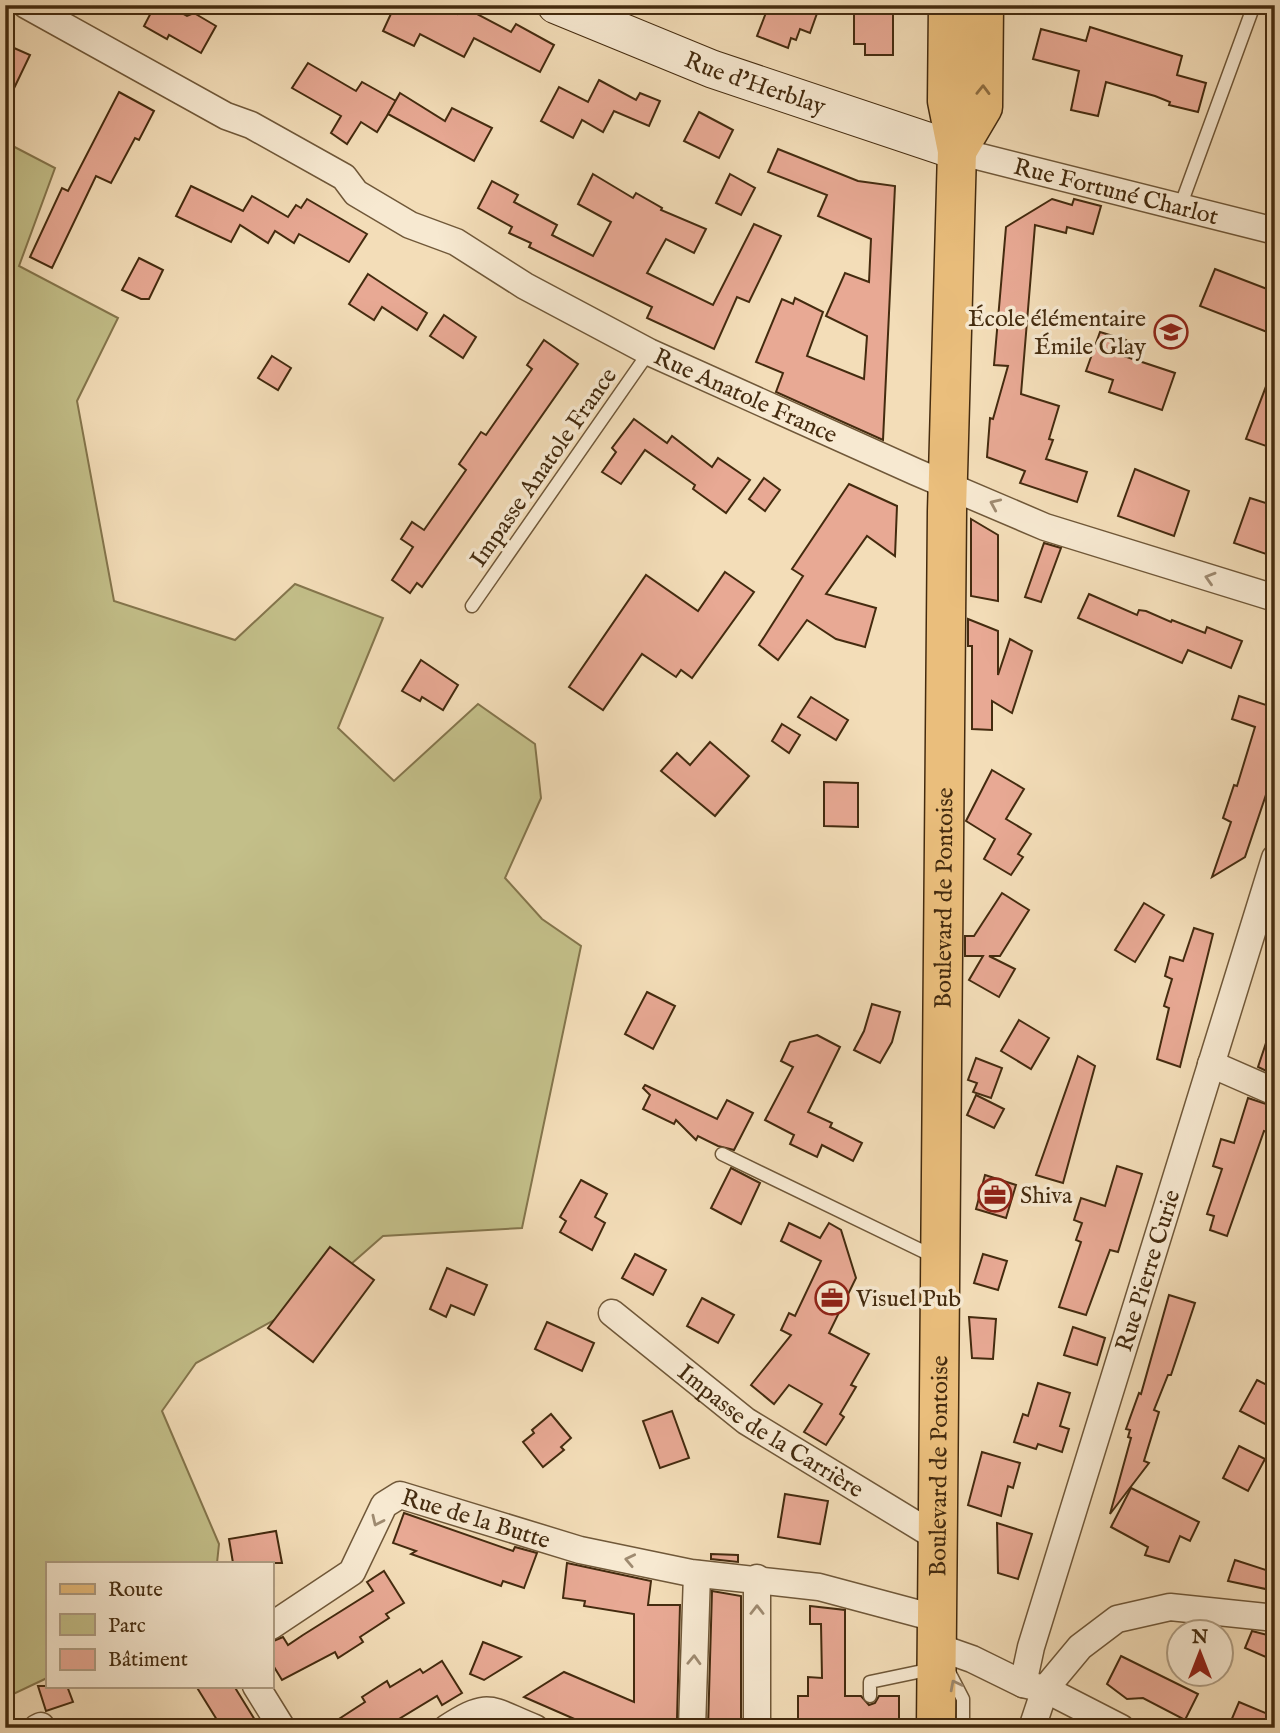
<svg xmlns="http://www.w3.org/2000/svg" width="1280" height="1733" font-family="'IM FELL English',serif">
<rect width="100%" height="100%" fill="#f3ddb8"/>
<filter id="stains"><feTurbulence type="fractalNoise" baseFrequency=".00286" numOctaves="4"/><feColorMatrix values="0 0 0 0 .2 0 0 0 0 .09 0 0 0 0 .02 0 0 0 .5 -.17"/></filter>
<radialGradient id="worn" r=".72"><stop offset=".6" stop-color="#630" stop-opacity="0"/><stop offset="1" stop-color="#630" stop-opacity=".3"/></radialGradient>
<!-- green -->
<polygon fill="#c3bf89" stroke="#84754c" stroke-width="2" points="5,142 55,168 19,266 118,318 77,401 114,601 235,640 295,584 383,618 338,728 394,781 478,704 535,744 541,798 505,878 542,919 581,946 522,1228 383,1236 309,1301 196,1363 162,1411 219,1544 217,1563 47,1563 47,1678 5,1698"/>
<!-- building -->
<g fill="#e8a994" stroke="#442b0f" stroke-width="2">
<polygon points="155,5 167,5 187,16 194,13 216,26 201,53 169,35 167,39 144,26"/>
<polygon points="395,5 404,5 419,13 423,5 441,5 457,14 462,6 511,32 516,24 554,45 540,72 474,38 464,57 420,34 414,46 383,31"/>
<polygon points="769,5 820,5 810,33 800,29 796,40 791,38 788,48 757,36"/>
<polygon points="854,5 893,5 893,55 865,55 865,44 854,44"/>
<polygon points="1090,27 1182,56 1177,75 1206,83 1198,112 1169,105 1170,102 1155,96 1106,82 1098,116 1071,110 1079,71 1033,59 1041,29 1086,41"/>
<polygon points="5,44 30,55 5,107"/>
<polygon points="308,63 356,91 362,82 396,101 377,132 361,122 347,144 331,133 341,116 292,88"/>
<polygon points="599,80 636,100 640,93 660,101 649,126 614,111 603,132 582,120 573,138 541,121 559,87 588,102"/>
<polygon points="119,92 154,111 139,140 135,138 111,183 96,176 52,268 30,257 62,188 68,191"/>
<polygon points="400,93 445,121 452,108 492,128 474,161 388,114"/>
<polygon points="699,112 733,130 719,158 684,141"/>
<polygon points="778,149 858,181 895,186 883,440 776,392 783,373 756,362 782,299 793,304 795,298 823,312 807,356 864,379 867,336 826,316 845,273 869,282 871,239 818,216 827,195 768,172"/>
<polygon points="593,174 633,198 636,193 662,208 661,210 706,229 694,253 666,239 647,273 713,305 754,224 781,236 749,302 737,297 714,349 647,318 652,307 529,247 531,243 509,233 512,227 478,208 492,181 518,195 514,202 557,225 552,235 593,256 611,222 578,204"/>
<polygon points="730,174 755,188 741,215 716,203"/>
<polygon points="191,186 243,211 252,196 288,217 296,205 301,208 307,199 367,234 349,262 299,234 294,243 275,231 268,243 240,225 231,242 176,216"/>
<polygon points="1052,199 1072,205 1074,199 1101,206 1093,234 1067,227 1066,233 1035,225 1021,394 1059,406 1049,439 1053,440 1046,459 1087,472 1077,502 1020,483 1025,471 987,457 990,418 993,419 1008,366 994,365 1006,227"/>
<polygon points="139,258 163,270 149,299 141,299 122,290"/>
<polygon points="1215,269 1275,292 1275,335 1200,306"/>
<polygon points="368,274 427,313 417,330 382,307 374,320 349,304"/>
<polygon points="444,315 476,337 463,358 430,336"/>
<polygon points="1100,332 1126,340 1121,355 1175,373 1162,410 1109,392 1113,380 1086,371"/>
<polygon points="544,340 578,364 422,587 417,583 410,593 392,580 413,547 401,539 412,522 424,530 466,470 459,464 481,432 486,435 532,369 527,365"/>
<polygon points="272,356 291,368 278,390 258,378"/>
<polygon points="1273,368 1275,369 1275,449 1246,439"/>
<polygon points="634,419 667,443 672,436 712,467 718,458 750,480 726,513 693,489 695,485 645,450 621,484 602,472 616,452 612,448"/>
<polygon points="1135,469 1189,491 1174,536 1118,516"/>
<polygon points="764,478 780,490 765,511 749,499"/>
<polygon points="849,484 897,506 895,556 867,536 826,594 876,608 865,647 836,639 807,620 778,660 759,645 803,576 792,569"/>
<polygon points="1250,498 1275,506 1275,557 1234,543"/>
<polygon points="971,519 998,535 998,601 971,596"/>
<polygon points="1044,543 1061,548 1041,602 1025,597"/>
<polygon points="725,572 754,592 692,678 681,670 676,677 642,654 603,710 569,687 646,575 698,611"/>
<polygon points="1089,594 1137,615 1139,610 1146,611 1171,622 1172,620 1205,633 1207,627 1242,641 1231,668 1188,650 1182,663 1078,618"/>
<polygon points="968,619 998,631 998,675 1010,639 1032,651 1012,713 992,701 992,730 972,729 972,646 968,646"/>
<polygon points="421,660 458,685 443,710 422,697 420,701 402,691"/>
<polygon points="1239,696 1275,708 1269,729 1275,730 1275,768 1245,857 1212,877 1231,822 1223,818 1234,785 1237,786 1255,727 1232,719"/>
<polygon points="811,697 848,720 836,740 798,717"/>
<polygon points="782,724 800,735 789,753 772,741"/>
<polygon points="710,742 749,776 715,816 661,771 677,753 690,765"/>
<polygon points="992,770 1024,789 1006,819 1031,834 1018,854 1023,857 1011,875 984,859 995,839 966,821"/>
<polygon points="824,782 858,783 858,827 824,826"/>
<polygon points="1002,893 1029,910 1000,956 989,956 1015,969 999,997 969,980 983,956 965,956 965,936 974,936"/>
<polygon points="1144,903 1164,915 1135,962 1115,950"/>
<polygon points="1194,928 1213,934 1180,1067 1157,1059 1169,1008 1164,1006 1172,979 1165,976 1170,957 1183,961"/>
<polygon points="647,992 675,1006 653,1049 625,1034"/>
<polygon points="872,1004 900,1012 892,1042 880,1063 854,1050 864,1031"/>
<polygon points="1019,1020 1049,1038 1031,1069 1001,1051"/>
<polygon points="1271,1028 1275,1028 1275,1075 1258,1067"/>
<polygon points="817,1035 840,1047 808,1112 832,1123 830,1127 862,1143 853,1161 822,1145 817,1157 790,1144 794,1135 765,1120 793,1067 781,1061 790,1042"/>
<polygon points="1078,1056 1095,1066 1063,1183 1036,1175"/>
<polygon points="976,1058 1002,1068 991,1098 973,1092 977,1083 968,1080"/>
<polygon points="645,1085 717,1119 727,1100 753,1113 734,1150 718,1146 698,1136 696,1140 676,1120 674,1124 643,1109 650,1095 643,1088"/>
<polygon points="976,1095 1004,1109 994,1128 967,1115"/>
<polygon points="1248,1098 1275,1107 1275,1134 1264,1131 1227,1236 1210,1230 1214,1216 1207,1214 1222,1169 1213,1166 1221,1139 1234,1143"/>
<polygon points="1117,1166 1142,1174 1118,1252 1110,1250 1086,1315 1059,1307 1081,1242 1076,1240 1082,1223 1074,1220 1081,1198 1105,1206"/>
<polygon points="731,1168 760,1183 741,1224 711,1208"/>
<polygon points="985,1175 1016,1185 1006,1218 976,1209"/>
<polygon points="581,1180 607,1194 595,1217 605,1223 592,1250 560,1232 566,1221 560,1217"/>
<polygon points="789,1223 820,1238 829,1223 841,1230 856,1278 829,1333 869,1354 851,1385 856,1387 840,1414 844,1417 826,1445 804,1432 822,1404 789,1385 774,1404 751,1385 791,1335 781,1330 789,1313 795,1316 821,1261 781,1241"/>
<polygon points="330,1247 374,1280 313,1362 268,1328"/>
<polygon points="635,1254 666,1270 653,1295 622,1278"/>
<polygon points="983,1254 1007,1261 998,1290 974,1283"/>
<polygon points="447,1268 487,1285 474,1315 451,1305 446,1317 430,1309"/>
<polygon points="1169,1295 1195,1303 1171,1375 1168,1375 1154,1410 1159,1412 1144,1461 1149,1463 1110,1514 1131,1438 1128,1437 1130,1430 1126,1429 1139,1393 1141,1394"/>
<polygon points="702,1298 734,1315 718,1343 687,1326"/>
<polygon points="969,1317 996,1319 993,1359 972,1358"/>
<polygon points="547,1322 594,1343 582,1371 535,1349"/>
<polygon points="1073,1327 1105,1338 1097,1365 1064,1355"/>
<polygon points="1257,1380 1275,1389 1275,1411 1267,1425 1240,1411"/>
<polygon points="1038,1383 1070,1393 1060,1426 1069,1429 1062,1452 1038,1444 1036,1449 1014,1442 1023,1414 1028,1416"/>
<polygon points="672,1411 689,1458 660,1468 643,1421"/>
<polygon points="551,1414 571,1438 561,1447 564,1450 543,1467 523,1442 534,1433 532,1430"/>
<polygon points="1239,1446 1265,1459 1248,1491 1223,1478"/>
<polygon points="982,1452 1020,1463 1013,1488 1008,1486 1001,1516 968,1505"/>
<polygon points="1131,1488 1199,1522 1190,1541 1180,1536 1169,1562 1145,1555 1148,1547 1111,1527"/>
<polygon points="785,1494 828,1501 820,1544 778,1537"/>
<polygon points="404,1513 513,1551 515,1547 537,1553 524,1588 503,1581 501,1586 411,1554 416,1551 393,1543"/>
<polygon points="997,1523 1032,1534 1018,1579 998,1573"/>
<polygon points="276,1531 282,1563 233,1563 229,1539"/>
<polygon points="711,1554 738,1555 738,1562 711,1559"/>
<polygon points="1235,1560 1275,1573 1275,1591 1228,1581"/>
<polygon points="567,1563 651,1581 648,1605 680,1605 677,1719 661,1719 662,1728 595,1728 524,1697 564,1672 634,1702 634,1614 584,1606 585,1601 563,1598"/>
<polygon points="384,1571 404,1603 386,1614 389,1618 360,1637 363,1642 338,1658 335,1652 282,1680 271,1662 271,1642 283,1637 288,1645 303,1635 373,1591 367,1582"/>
<polygon points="712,1591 741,1596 741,1728 708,1728"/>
<polygon points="810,1606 845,1610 845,1696 861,1696 869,1705 875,1703 879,1696 899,1696 899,1728 798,1728 798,1696 808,1696 808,1677 822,1678 821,1624 810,1624"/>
<polygon points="1252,1631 1275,1637 1275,1661 1245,1648"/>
<polygon points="483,1642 521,1657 484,1680 470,1674"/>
<polygon points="1121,1656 1198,1694 1185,1720 1143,1698 1127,1699 1107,1684"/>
<polygon points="442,1661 462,1693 442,1705 437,1696 384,1728 325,1728 365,1702 362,1697 387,1681 390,1687 420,1669 423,1673"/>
<polygon points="38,1686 67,1686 73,1702 46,1711"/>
<polygon points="196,1686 234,1686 260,1728 222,1728"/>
<polygon points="1239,1702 1275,1717 1275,1728 1228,1728"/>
</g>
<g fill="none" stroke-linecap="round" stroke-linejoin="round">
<defs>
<g id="service">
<polyline points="1180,207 1254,5"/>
<polyline points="472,606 649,352"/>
<polyline points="722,1154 937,1258"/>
<polyline points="949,1672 963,1699 963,1728"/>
<polyline points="870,1696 870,1682 932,1669"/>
</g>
<g id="minor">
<path id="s1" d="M26 5 226 116 251 125 344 177 356 193 410 225 456 242 525 286 649 352 916 472 1045 527 1275 598"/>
<path id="s2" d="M957 151 1275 231"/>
<polyline points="1211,1064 1275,1092"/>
<path id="s3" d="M612 1313 746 1421 938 1538"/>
<polyline points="757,1578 757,1728"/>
<path id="s4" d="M271 1626 352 1572 384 1505 400 1495 580 1550 691 1573 819 1587 935 1618"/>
<polyline points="935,1646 972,1659 1023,1684 1045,1689 1121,1728"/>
<path id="s5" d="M1023 1684 1031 1647 1275 858"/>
<polyline points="256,1686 282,1728"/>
<polyline points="37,1728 41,1726"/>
<path d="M447 1728C491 1700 489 1710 535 1728"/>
<polyline points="692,1728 697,1574"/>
<polyline points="1032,1728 1045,1689 1080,1647 1117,1619 1170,1607 1275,1618"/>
</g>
<g id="secondary">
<path id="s6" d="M556 5 712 69 957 151"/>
</g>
<g id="primary">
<polyline points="957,151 983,107 984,5"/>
<path id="s7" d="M936 1728 947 511 957 151 947 101 948 5"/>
</g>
</defs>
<!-- service casing -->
<use href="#service" stroke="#705839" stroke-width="15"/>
<!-- minor casing -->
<use href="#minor" stroke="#705839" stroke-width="29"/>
<!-- secondary casing -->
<use href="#secondary" stroke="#442b0f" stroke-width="39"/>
<!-- primary casing -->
<use href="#primary" stroke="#442b0f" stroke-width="41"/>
<!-- service -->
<use href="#service" stroke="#f7e9d1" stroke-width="12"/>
<!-- minor -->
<use href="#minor" stroke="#f7e9d1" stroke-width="26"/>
<!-- secondary -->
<use href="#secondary" stroke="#f7e9d1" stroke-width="37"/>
<!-- primary -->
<use href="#primary" stroke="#eabe7c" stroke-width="38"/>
</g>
<!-- one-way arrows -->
<defs><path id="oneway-chevron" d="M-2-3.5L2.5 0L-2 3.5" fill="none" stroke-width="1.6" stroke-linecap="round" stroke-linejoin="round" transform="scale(1.75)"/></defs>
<use stroke="#8f6d40" href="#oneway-chevron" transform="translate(983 90) rotate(-89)"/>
<g stroke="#9e8a70">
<use href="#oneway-chevron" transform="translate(995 504) rotate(-156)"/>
<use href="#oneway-chevron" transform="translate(1210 578) rotate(-163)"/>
<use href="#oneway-chevron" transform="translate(377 1521) rotate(115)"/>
<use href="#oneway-chevron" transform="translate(630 1560) rotate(-168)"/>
<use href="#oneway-chevron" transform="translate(757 1610) rotate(-90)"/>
<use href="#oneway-chevron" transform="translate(694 1660) rotate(-88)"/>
<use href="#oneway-chevron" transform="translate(955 1685) rotate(-117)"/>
</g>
<!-- icons -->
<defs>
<symbol id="school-ring" viewBox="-11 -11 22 22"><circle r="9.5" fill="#f7e9d1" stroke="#8f2418" stroke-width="1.5"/><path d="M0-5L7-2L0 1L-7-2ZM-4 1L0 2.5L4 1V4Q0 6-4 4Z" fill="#8f2418"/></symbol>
<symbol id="office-ring" viewBox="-11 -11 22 22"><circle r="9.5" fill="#f7e9d1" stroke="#8f2418" stroke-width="1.5"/><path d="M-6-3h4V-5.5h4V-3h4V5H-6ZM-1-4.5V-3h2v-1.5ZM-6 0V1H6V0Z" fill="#8f2418"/></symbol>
</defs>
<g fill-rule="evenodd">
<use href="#school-ring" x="1152" y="313" width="38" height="38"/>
<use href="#office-ring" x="976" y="1176" width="38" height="38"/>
<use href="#office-ring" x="813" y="1279" width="38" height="38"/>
</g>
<g text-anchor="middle" stroke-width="7" stroke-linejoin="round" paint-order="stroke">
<!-- street labels -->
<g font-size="24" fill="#442b0f" stroke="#f7e9d1">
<text dy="8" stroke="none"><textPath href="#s6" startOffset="214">Rue d'Herblay</textPath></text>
<text dy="8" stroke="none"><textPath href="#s2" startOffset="164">Rue Fortuné Charlot</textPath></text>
<text dy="8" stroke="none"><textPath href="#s1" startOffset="822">Rue Anatole France</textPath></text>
<text transform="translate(543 467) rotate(-55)" y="8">Impasse Anatole France</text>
<text dy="8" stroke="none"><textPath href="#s7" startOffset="830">Boulevard de Pontoise</textPath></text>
<text dy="8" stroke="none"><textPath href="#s5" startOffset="432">Rue Pierre Curie</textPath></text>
<text dy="8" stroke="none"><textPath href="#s3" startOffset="198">Impasse de la Carrière</textPath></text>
<text dy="8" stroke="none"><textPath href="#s7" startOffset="262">Boulevard de Pontoise</textPath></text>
<text dy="8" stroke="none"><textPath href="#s4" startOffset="270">Rue de la Butte</textPath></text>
</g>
<!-- poi labels -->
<g font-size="24" fill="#442b0f" stroke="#f7e9d1" text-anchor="start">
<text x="1146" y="326" text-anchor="end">École élémentaire<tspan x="1146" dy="28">Émile Glay</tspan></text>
<text x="1020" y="1203">Shiva</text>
<text x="856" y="1306">Visuel Pub</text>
</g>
</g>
<!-- margin -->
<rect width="1280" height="1733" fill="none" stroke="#f3ddb8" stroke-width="28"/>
<rect x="7" y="7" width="1266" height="1719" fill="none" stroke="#442b0f" stroke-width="3.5"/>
<rect x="14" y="14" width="1252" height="1705" fill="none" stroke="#442b0f" stroke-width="2"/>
<!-- legend -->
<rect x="46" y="1562" width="228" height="126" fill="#f7e9d1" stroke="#af9d83" stroke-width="2"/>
<rect x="60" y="1584" width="35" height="10" fill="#eabe7c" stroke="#af9d83" stroke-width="2"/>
<text x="108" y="1596" font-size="21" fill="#442b0f">Route</text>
<rect x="60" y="1614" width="35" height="21" fill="#c3bf89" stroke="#af9d83" stroke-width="2"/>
<text x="108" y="1632" font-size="21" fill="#442b0f">Parc</text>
<rect x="60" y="1649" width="35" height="21" fill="#e8a994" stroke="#af9d83" stroke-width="2"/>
<text x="108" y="1666" font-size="21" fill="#442b0f">Bâtiment</text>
<!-- north arrow -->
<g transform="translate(1200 1653)"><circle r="33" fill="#f7e9d1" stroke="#af9d83" stroke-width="2"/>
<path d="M0-5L12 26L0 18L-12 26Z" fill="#8f2418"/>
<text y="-10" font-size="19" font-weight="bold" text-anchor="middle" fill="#442b0f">N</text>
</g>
<rect width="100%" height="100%" filter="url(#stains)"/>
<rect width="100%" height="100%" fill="url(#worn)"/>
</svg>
